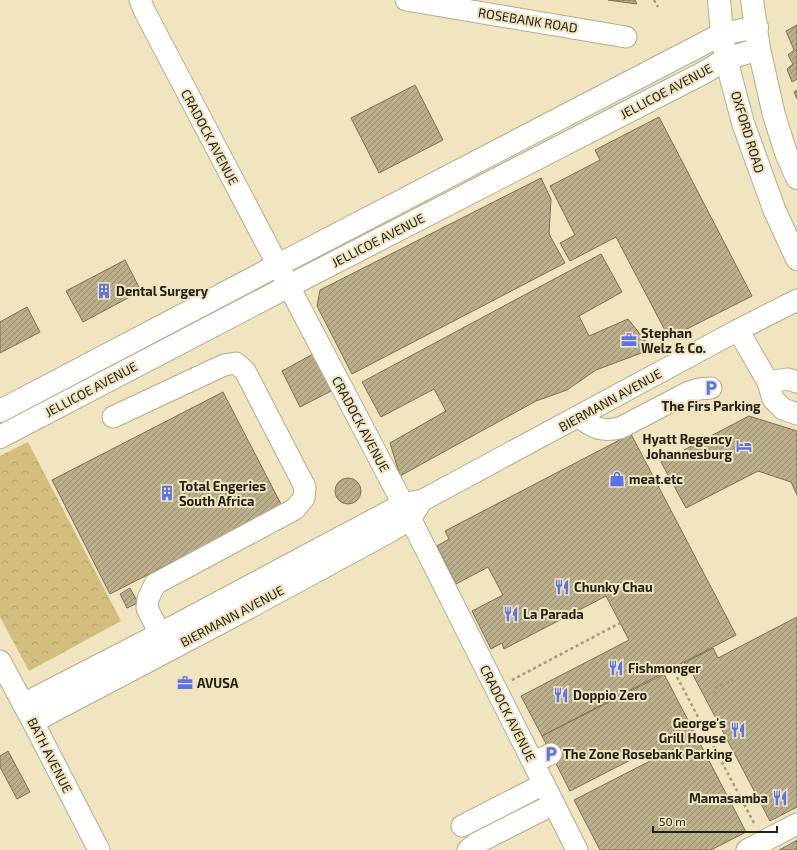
<svg xmlns="http://www.w3.org/2000/svg" width="797" height="850" font-family="'Exo 2',sans-serif">
<defs>
<pattern id="park-crowns" width="20" height="18" patternUnits="userSpaceOnUse"><rect width="20" height="18" fill="#d3be7d"/><path d="M2 6a3 3 0 1 1 6 0M12 15a3 3 0 1 1 6 0" fill="none" stroke="#b5a36b"/></pattern>
<pattern id="building-hatch" width="6" height="6" patternUnits="userSpaceOnUse"><rect width="6" height="6" fill="#baae8c"/><path d="M-1 1l2-2M0 6l6-6M5 7l2-2" fill="none" stroke="#978d71"/></pattern>
</defs>
<rect width="100%" height="100%" fill="#f0e4c1"/>
<!-- park -->
<polygon fill="url(#park-crowns)" points="28,442 121,621 29,671 0,617 0,456"/>
<!-- building -->
<g fill="url(#building-hatch)" stroke="#7c7151">
<polygon points="608,0 635,0 637,4"/>
<polygon points="797,25 797,79 792,82 787,69 793,64 788,55 794,50 786,31"/>
<polygon points="415,85 443,140 379,173 351,118"/>
<polygon points="797,90 797,99 794,92"/>
<polygon points="659,117 752,296 669,338 616,237 570,261 560,243 575,235 550,186 600,160 595,150"/>
<polygon points="541,178 551,199 549,234 565,263 352,374 317,306 320,290"/>
<polygon points="601,254 622,292 579,316 589,336 628,319 652,349 596,370 567,390 536,401 400,476 390,443 446,411 434,389 381,417 362,382"/>
<polygon points="125,260 141,291 83,322 66,291"/>
<polygon points="27,307 40,332 0,353 0,322"/>
<polygon points="315,353 333,390 300,407 282,371"/>
<polygon points="223,392 282,506 110,594 52,480"/>
<polygon points="749,416 797,431 797,495 791,482 758,471 686,508 661,462"/>
<polygon points="631,434 736,635 542,736 521,696 629,640 606,596 504,649 502,643 491,649 472,611 503,595 488,567 456,584 437,546 449,539 445,531"/>
<circle cx="348" cy="491" r="13"/>
<polygon points="130,588 138,603 127,608 120,594"/>
<polygon points="797,617 797,807 770,821 692,673 690,674 684,663 713,648 718,658"/>
<polygon points="664,674 746,832 711,850 600,850 574,800 654,759 650,750 570,791 542,736"/>
<polygon points="8,751 30,792 17,799 0,767 0,756"/>
<polygon points="797,840 797,850 779,850 794,842"/>
</g>
<g fill="none" stroke-linecap="round" stroke-linejoin="round">
<defs>
<g id="minor">
<polyline points="140,0 145,12 403,504 577,850"/>
<polyline points="406,0 626,37"/>
<polyline points="738,330 768,382 773,399 783,409 797,414"/>
<polyline points="768,382 788,379 797,382"/>
<polyline points="113,417 224,365 236,363 245,371 305,487 304,498 295,509 155,584 148,599 147,608 168,650"/>
<path d="M579 417C593 428 602 432 620 428L689 392 699 389 711 388"/>
<polyline points="0,661 33,722 99,850"/>
<polyline points="23,704 159,634 403,504 423,500 738,330 797,300"/>
<polyline points="33,722 236,615 391,531 410,519 418,507"/>
<polyline points="533,762 551,754"/>
<polyline points="462,826 544,784"/>
<polyline points="468,850 477,843 554,804"/>
<polyline points="747,850 797,824"/>
</g>
<g id="major">
<polyline points="719,0 722,34 726,59 743,123 774,209 797,259"/>
<polyline points="752,0 759,49 774,115 786,153 797,178"/>
<polyline points="0,411 278,265 722,34 757,27"/>
<polyline points="0,437 289,286 705,72 726,59 759,49"/>
</g>
</defs>
<!-- minor casing -->
<use href="#minor" stroke="#b6ab89" stroke-width="23"/>
<!-- major casing -->
<use href="#major" stroke="#b6ab89" stroke-width="24"/>
<!-- path -->
<g stroke="#a2997e" stroke-width="2.5" stroke-dasharray="3 3" stroke-linecap="butt">
<polyline points="654,0 658,7"/>
<polyline points="677,677 755,825"/>
<polyline points="512,680 622,622"/>
<polyline points="715,694 715,688 733,680"/>
</g>
<!-- minor -->
<use href="#minor" stroke="#fff" stroke-width="21"/>
<!-- major -->
<use href="#major" stroke="#fff" stroke-width="22"/>
</g>
<!-- icons -->
<defs>
<symbol id="building-bare" viewBox="-9 -9 18 18"><path d="M-4-6H4V6H1V3H-1V6H-4ZM-2.5-4.3h1.7v1.8h-1.7ZM.8-4.3h1.7v1.8H.8ZM-2.5-1h1.7V.8h-1.7ZM.8-1h1.7V.8H.8Z" fill="#5b72e9" stroke="#f0e4c1" stroke-width="2.5" paint-order="stroke"/></symbol>
<symbol id="office-bare" viewBox="-9 -9 18 18"><path d="M-6-3h4V-5.5h4V-3h4V5H-6ZM-1-4.5V-3h2v-1.5ZM-6 0V1H6V0Z" fill="#5b72e9" stroke="#f0e4c1" stroke-width="2.5" paint-order="stroke"/></symbol>
<symbol id="parking-bare" viewBox="-9 -9 18 18"><path d="M-3.5-5.5H1a3.5 3.5 0 0 1 0 7H-1V5.5H-3.5ZM-1-3.4V-.6H.8a1.4 1.4 0 0 0 0-2.8Z" fill="#5b72e9" stroke="#f0e4c1" stroke-width="2.5" paint-order="stroke"/></symbol>
<symbol id="hotel-bare" viewBox="-9 -9 18 18"><path d="M-6-4.5h1.5V1H6V5H4.5V3h-9V5H-6ZM-4 0a1.8 1.8 0 1 1 3.6 0ZM.5 0V-2.5h3Q6-2.5 6 0Z" fill="#5b72e9" stroke="#f0e4c1" stroke-width="2.5" paint-order="stroke"/></symbol>
<symbol id="shop-bare" viewBox="-9 -9 18 18"><path d="M-5-2.5h2.3a2.7 3.5 0 0 1 5.4 0H5L5.5 6h-11ZM-1.5-2.5h3a1.5 2.3 0 0 0-3 0Z" fill="#5b72e9" stroke="#f0e4c1" stroke-width="2.5" paint-order="stroke"/></symbol>
<symbol id="restaurant-bare" viewBox="-9 -9 18 18"><path d="M-5-6h1v4h1v-4h1v4h1v-4h1v5L-1.5 .5V6h-2V.5L-5-1ZM5-6V6H3V1.5H1.5Q1.5-4 5-6Z" fill="#5b72e9" stroke="#f0e4c1" stroke-width="2.5" paint-order="stroke"/></symbol>
</defs>
<g fill-rule="evenodd">
<use href="#building-bare" x="93" y="280" width="22" height="22"/>
<use href="#office-bare" x="618" y="329" width="22" height="22"/>
<use href="#parking-bare" x="700" y="377" width="22" height="22"/>
<use href="#hotel-bare" x="733" y="435" width="22" height="22"/>
<use href="#shop-bare" x="606" y="468" width="22" height="22"/>
<use href="#building-bare" x="156" y="482" width="22" height="22"/>
<use href="#restaurant-bare" x="551" y="576" width="22" height="22"/>
<use href="#restaurant-bare" x="500" y="603" width="22" height="22"/>
<use href="#restaurant-bare" x="605" y="657" width="22" height="22"/>
<use href="#office-bare" x="174" y="672" width="22" height="22"/>
<use href="#restaurant-bare" x="550" y="684" width="22" height="22"/>
<use href="#restaurant-bare" x="727" y="719" width="22" height="22"/>
<use href="#parking-bare" x="540" y="743" width="22" height="22"/>
<use href="#restaurant-bare" x="769" y="787" width="22" height="22"/>
</g>
<g text-anchor="middle" stroke-width="4" stroke-linejoin="round" paint-order="stroke">
<!-- street labels -->
<g font-size="13" fill="#262114" stroke="#f0e4c1">
<text transform="translate(528 20) rotate(9)" y="5">ROSEBANK ROAD</text>
<text transform="translate(666 91) rotate(-28)" y="5">JELLICOE AVENUE</text>
<text transform="translate(748 132) rotate(73)" y="5">OXFORD ROAD</text>
<text transform="translate(210 137) rotate(62)" y="5">CRADOCK AVENUE</text>
<text transform="translate(378 240) rotate(-27)" y="5">JELLICOE AVENUE</text>
<text transform="translate(91 389) rotate(-28)" y="5">JELLICOE AVENUE</text>
<text transform="translate(610 400) rotate(-29)" y="5">BIERMANN AVENUE</text>
<text transform="translate(361 424) rotate(62)" y="5">CRADOCK AVENUE</text>
<text transform="translate(232 616) rotate(-28)" y="5">BIERMANN AVENUE</text>
<text transform="translate(508 713) rotate(63)" y="5">CRADOCK AVENUE</text>
<text transform="translate(50 755) rotate(63)" y="5">BATH AVENUE</text>
</g>
<!-- poi labels -->
<g font-size="13" font-weight="bold" fill="#262114" stroke="#f0e4c1" text-anchor="start">
<text x="116" y="296">Dental Surgery</text>
<text x="641" y="338">Stephan<tspan x="641" dy="15">Welz &amp; Co.</tspan></text>
<text x="711" y="411" text-anchor="middle">The Firs Parking</text>
<text x="732" y="444" text-anchor="end">Hyatt Regency<tspan x="732" dy="15">Johannesburg</tspan></text>
<text x="629" y="484">meat.etc</text>
<text x="179" y="491">Total Engeries<tspan x="179" dy="15">South Africa</tspan></text>
<text x="574" y="592">Chunky Chau</text>
<text x="523" y="619">La Parada</text>
<text x="628" y="673">Fishmonger</text>
<text x="197" y="688">AVUSA</text>
<text x="573" y="700">Doppio Zero</text>
<text x="726" y="728" text-anchor="end">George's<tspan x="726" dy="15">Grill House</tspan></text>
<text x="563" y="759">The Zone Rosebank Parking</text>
<text x="768" y="803" text-anchor="end">Mamasamba</text>
</g>
</g>
<!-- scale -->
<path d="M653 826v6h124v-6" fill="none" stroke="#262114" stroke-width="2"/>
<text x="659" y="826" font-size="12" fill="#262114" stroke="#f0e4c1" stroke-width="3" paint-order="stroke">50 m</text>
</svg>
